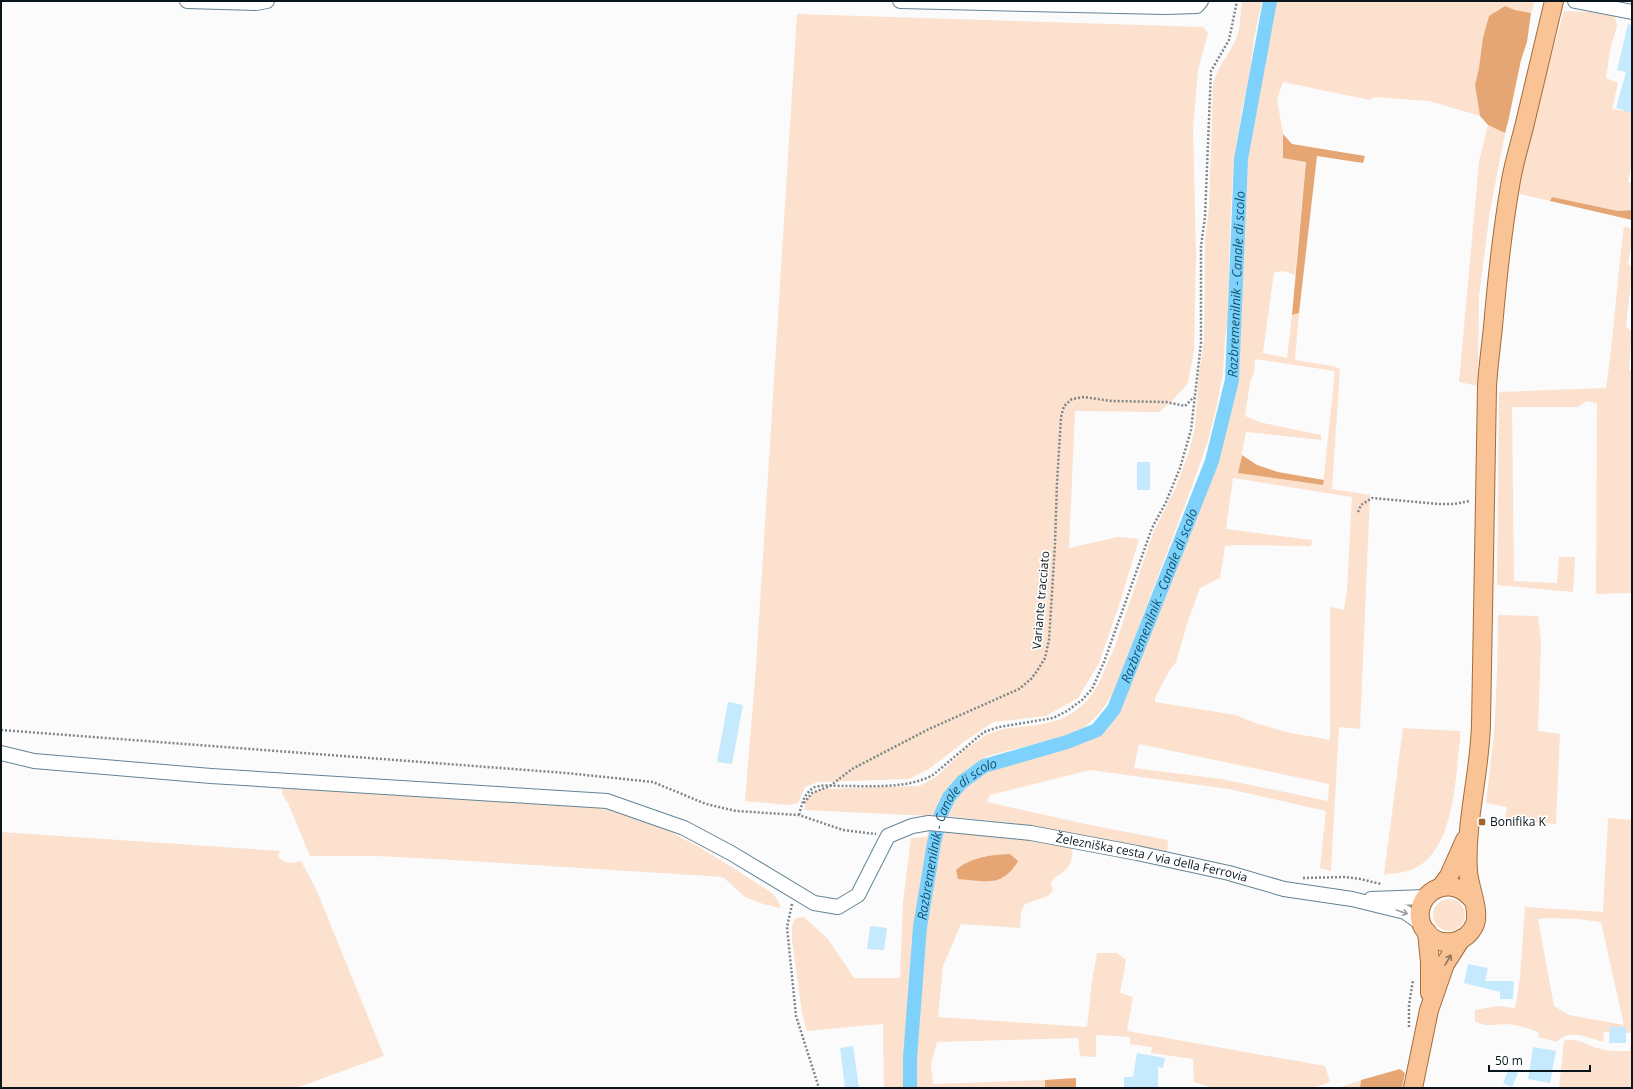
<svg xmlns="http://www.w3.org/2000/svg" width="1633" height="1089" font-family="'Open Sans',sans-serif">
<rect width="100%" height="100%" fill="#fbfbfb"/>
<!-- green -->
<g fill="#fbe1ce" fill-rule="evenodd">
<path d="M1242 1H1262L1254 38 1250 75 1242 110 1234 159 1230 225 1228 319 1225 339 1223 373 1217 405 1208 441 1191 489 1114 692 1099 714 1085 727 1062 737 988 756 968 768 952 784 932 816 804 810C807 797 809 794 822 789L919 786 936 777 966 749 986 735 1003 729 1038 725 1059 720 1074 712 1087 701 1099 683 1115 646 1153 533 1175 489 1189 452 1195 428 1199 373 1204 341 1205 242 1209 206 1213 84C1218 65 1231 53 1237 36 1241 25 1240 12 1242 1Z"/>
<path d="M1276 1H1535L1531 13 1515 10 1505 6 1479 68 1475 85 1480 116 1429 101 1374 97 1370 100 1283 82 1277 99 1283 134V158L1306 161 1295 275 1284 271 1274 272 1263 353 1287 358 1292 315 1299 313 1295 360 1332 366 1340 369 1332 489 1370 495 1360 729 1339 727 1331 871 1320 868 1326 811 1229 789 1090 770 990 795 987 802 1085 824 1168 840 1167 852 1002 822 947 816C959 793 964 786 986 771L1091 737 1107 725 1127 694 1141 652 1204 494 1224 437 1234 400 1238 373 1245 156 1247 139ZM1255 359 1335 371 1323 485 1238 473 1246 432 1321 440V435L1263 423 1245 416 1250 382 1254 373ZM1233 478 1352 497 1347 589 1344 610 1330 607V740L1286 732 1255 723 1236 715 1155 702V698L1169 671 1176 662 1187 624 1200 588 1220 578 1225 546 1236 545 1311 546 1312 540 1226 529ZM1139 744 1329 784 1328 801 1221 779 1134 768Z"/>
<polygon points="1564,11 1589,12 1615,16 1617,26 1610,50 1606,78 1618,83 1612,109 1632,112 1632,163 1628,182 1632,183 1632,210 1618,211 1552,197 1550,201 1520,194 1517,188 1531,128"/>
<polygon points="797,14 1203,27 1208,33 1198,70 1193,129 1196,254 1194,350 1188,383 1174,399 1159,412 1075,411 1069,548 1118,537 1139,539 1121,599 1099,663 1078,698 1046,716 993,722 965,741 929,769 909,779 818,782 805,787 798,803 787,805 745,801 756,667"/>
<polygon points="1488,125 1505,133 1490,211 1479,296 1478,386 1459,382 1479,162"/>
<path d="M1624 226 1632 229V243L1628 264 1632 267V273L1626 326 1632 332 1629 370 1632 371V593L1596 594 1597 403 1586 401 1578 407H1512L1514 581 1557 583 1559 557H1575L1573 592 1497 585 1499 392 1606 388C1614 334 1617 280 1624 226Z"/>
<polygon points="1498,615 1538,616 1541,641 1538,731 1560,734 1556,824 1505,819 1507,807 1486,803 1494,734 1497,676"/>
<path d="M1403 728 1460 731V740C1455 778 1455 853 1411 870 1403 873 1393 873 1384 875Z"/>
<path d="M282 785 577 805C587 806 598 806 608 809 669 824 721 860 773 894L779 902 780 908 763 904 745 897 723 877 453 860 376 856H310L288 803 282 794Z"/>
<path d="M1608 818 1632 820V1088H1559L1564 1041C1576 1036 1590 1047 1601 1049 1610 1052 1621 1051 1630 1051L1631 1033 1604 1032 1603 1042C1589 1038 1568 1028 1557 1042L1538 1037 1539 1033C1529 1028 1517 1025 1506 1024 1496 1024 1484 1028 1475 1021V1010L1497 1006 1515 1008 1520 978 1525 907 1603 912ZM1549 918 1578 919 1601 922 1624 1025 1569 1015 1554 1006 1538 919Z"/>
<path d="M929 829 1003 835 1073 847C1072 857 1072 866 1062 873 1056 877 1055 876 1051 883L1053 890 1048 896 1025 904 1021 912 1020 928 961 924 943 966 938 1017 1087 1027 1092 981 1097 953H1117L1126 960 1120 993 1133 997 1127 1031 1325 1066 1330 1082 1314 1088H1212L1194 1082 1193 1059 1151 1053 1152 1047 1130 1044V1037L1096 1035V1057L1080 1056 1078 1038 937 1042 931 1064 933 1084 1045 1080V1088H884L883 1024 807 1031 802 1013 792 940V925L796 918 804 917 828 939 854 978H900L903 902 911 838 927 837Z"/>
<path d="M1 832 280 851 278 856C286 865 290 863 301 861L316 889 384 1056 296 1088H1Z"/>
<circle cx="1449" cy="915" r="16"/>
<polygon points="1361,1080 1360,1088 1338,1088"/>
</g>
<!-- forest -->
<g fill="#e6a674">
<polygon points="1505,6 1515,10 1531,13 1527,42 1521,60 1508,122 1505,133 1488,125 1480,116 1475,85 1479,68 1483,38 1489,16"/>
<polygon points="1283,134 1292,144 1365,156 1363,163 1317,156 1299,313 1292,315 1306,162 1283,158"/>
<polygon points="1552,197 1618,211 1632,210 1632,220 1550,201"/>
<polygon points="1242,455 1257,465 1278,472 1324,480 1323,485 1238,473"/>
<path d="M1010 854 1018 861C1002 888 986 881 958 879L956 870C971 857 991 855 1010 854Z"/>
<polygon points="1400,1069 1405,1073 1402,1088 1360,1088 1361,1080"/>
<polygon points="1076,1078 1076,1088 1045,1088 1045,1080"/>
</g>
<g fill="none" stroke-linecap="round" stroke-linejoin="round">
<!-- canal -->
<path stroke="#7ed1fb" stroke-width="14" id="s1" d="M910 1088V1058L920 927 934 843 941 814 949 797 962 782 984 766 1067 742 1097 730 1114 709 1212 461 1232 380 1241 159 1270 1"/>
</g>
<!-- building -->
<g fill="#c5e9fd">
<polygon points="1628,24 1632,25 1632,113 1616,108 1626,72 1617,70"/>
<rect x="1137" y="462" width="13" height="28"/>
<polygon points="728,702 743,705 732,764 717,762"/>
<polygon points="870,926 887,928 884,950 867,949"/>
<polygon points="1468,964 1488,968 1485,981 1514,981 1513,999 1500,999 1500,992 1464,983"/>
<polygon points="1610,1027 1626,1027 1626,1043 1609,1043"/>
<polygon points="853,1046 859,1088 845,1088 840,1048"/>
<polygon points="1533,1047 1556,1051 1550,1083 1528,1079"/>
<polygon points="1137,1053 1165,1058 1163,1068 1158,1067 1158,1088 1124,1088 1124,1077 1133,1077"/>
<polygon points="1509,1068 1518,1073 1512,1087 1503,1083"/>
</g>
<g fill="none" stroke-linecap="round" stroke-linejoin="round">
<defs>
<g id="minor">
<polyline points="187,1 256,3 267,1"/>
<polyline points="900,1 1165,7 1197,6 1201,1"/>
<polyline points="1575,1 1632,12"/>
<path id="s2" d="M1 753 34 761 211 776 607 801 684 828 731 853 814 903 838 907 858 895 888 836 912 826 929 823 1031 833 1137 853 1229 873 1284 889 1352 899 1405 912 1422 924"/>
<polyline points="1371,899 1426,897"/>
</g>
<g id="major">
<polyline points="1441,887 1449,876 1465,840"/>
<path d="M1473 900C1445 866 1404 903 1426 932 1440 949 1467 944 1475 924 1480 910 1469 887 1468 871 1465 822 1480 773 1481 724 1482 650 1484 576 1485 501 1486 463 1486 425 1487 387 1488 367 1491 347 1493 327 1497 280 1502 233 1510 186 1513 165 1520 144 1525 123 1535 82 1544 42 1554 1"/>
<polyline points="1427,932 1430,962 1430,993"/>
<polyline points="1413,1088 1429,1010 1445,964 1461,939"/>
</g>
</defs>
<!-- minor casing -->
<use href="#minor" stroke="#638496" stroke-width="16"/>
<!-- major casing -->
<use href="#major" stroke="#a36c3d" stroke-width="20"/>
<!-- path -->
<g stroke="#7e8588" stroke-width="2.5" stroke-dasharray="2 2" stroke-linecap="butt">
<polyline points="1358,512 1361,505 1372,498 1439,504 1454,504 1470,501"/>
<polyline points="1,730 566,773 653,782 706,804 736,811 799,815 843,830 876,834"/>
<polyline points="804,803 812,793 830,786 852,769 929,729 1019,689 1031,679 1037,671 1045,658 1049,640 1055,544 1057,483 1061,417 1064,406 1072,399 1084,397 1111,401 1166,402 1185,406 1194,397"/>
<path d="M799 815C802 805 803 795 813 788 820 784 834 786 843 786 872 786 907 789 933 775L984 732 999 727 1053 718 1067 711 1082 700 1092 689 1104 662 1152 528 1166 502 1180 468 1191 430 1201 343V246L1205 217 1211 71 1229 40 1237 1"/>
<polyline points="1303,878 1345,877 1360,879 1381,884"/>
<polyline points="792,904 787,927 796,1016 819,1088"/>
<polyline points="1409,1027 1409,1005 1413,980"/>
</g>
<!-- minor -->
<use href="#minor" stroke="#fff" stroke-width="14"/>
<!-- major -->
<use href="#major" stroke="#fac395" stroke-width="18"/>
</g>
<!-- one-way arrows -->
<defs><path id="oneway-shaft" d="M-6 0H5M1.5-3L5.5 0L1.5 3" fill="none" stroke-width="1.6" stroke-linecap="round" stroke-linejoin="round"/></defs>
<use stroke="#9ca1a4" href="#oneway-shaft" transform="translate(1402 912) rotate(19)"/>
<use stroke="#8d755f" href="#oneway-shaft" transform="translate(1448 960) rotate(-59)"/>
<!-- markers -->
<rect fill="#a3632c" stroke="#fff" stroke-width="1.5" x="1478" y="818" width="8" height="8" rx="2"/>
<g text-anchor="middle" stroke-width="3.5" stroke-linejoin="round" paint-order="stroke">
<!-- street labels -->
<g font-size="12" fill="#08151c" stroke="#fff">
<text transform="translate(1041 600) rotate(-85)" y="4">Variante tracciato</text>
<text dy="4" stroke="none"><textPath href="#s2" startOffset="1223">Železniška cesta / via della Ferrovia</textPath></text>
</g>
<!-- poi labels -->
<g font-size="12" fill="#08151c" stroke="#fff" text-anchor="start">
<text x="1490" y="826">Bonifika K</text>
</g>
<!-- water labels -->
<g font-size="13" font-style="italic" fill="#135571" stroke="#fff">
<text dy="5" stroke="none"><textPath href="#s1" startOffset="934">Razbremenilnik - Canale di scolo</textPath></text>
<text dy="5" stroke="none"><textPath href="#s1" startOffset="610">Razbremenilnik - Canale di scolo</textPath></text>
<text dy="5" stroke="none"><textPath href="#s1" startOffset="262">Razbremenilnik - Canale di scolo</textPath></text>
</g>
</g>
<!-- border -->
<rect width="1633" height="1089" fill="none" stroke="#08151c" stroke-width="4"/>
<!-- scale -->
<path d="M1489 1065v6h101v-6" fill="none" stroke="#08151c" stroke-width="2"/>
<text x="1495" y="1065" font-size="12" fill="#08151c" stroke="#ffffff" stroke-width="3" paint-order="stroke">50 m</text>
</svg>
